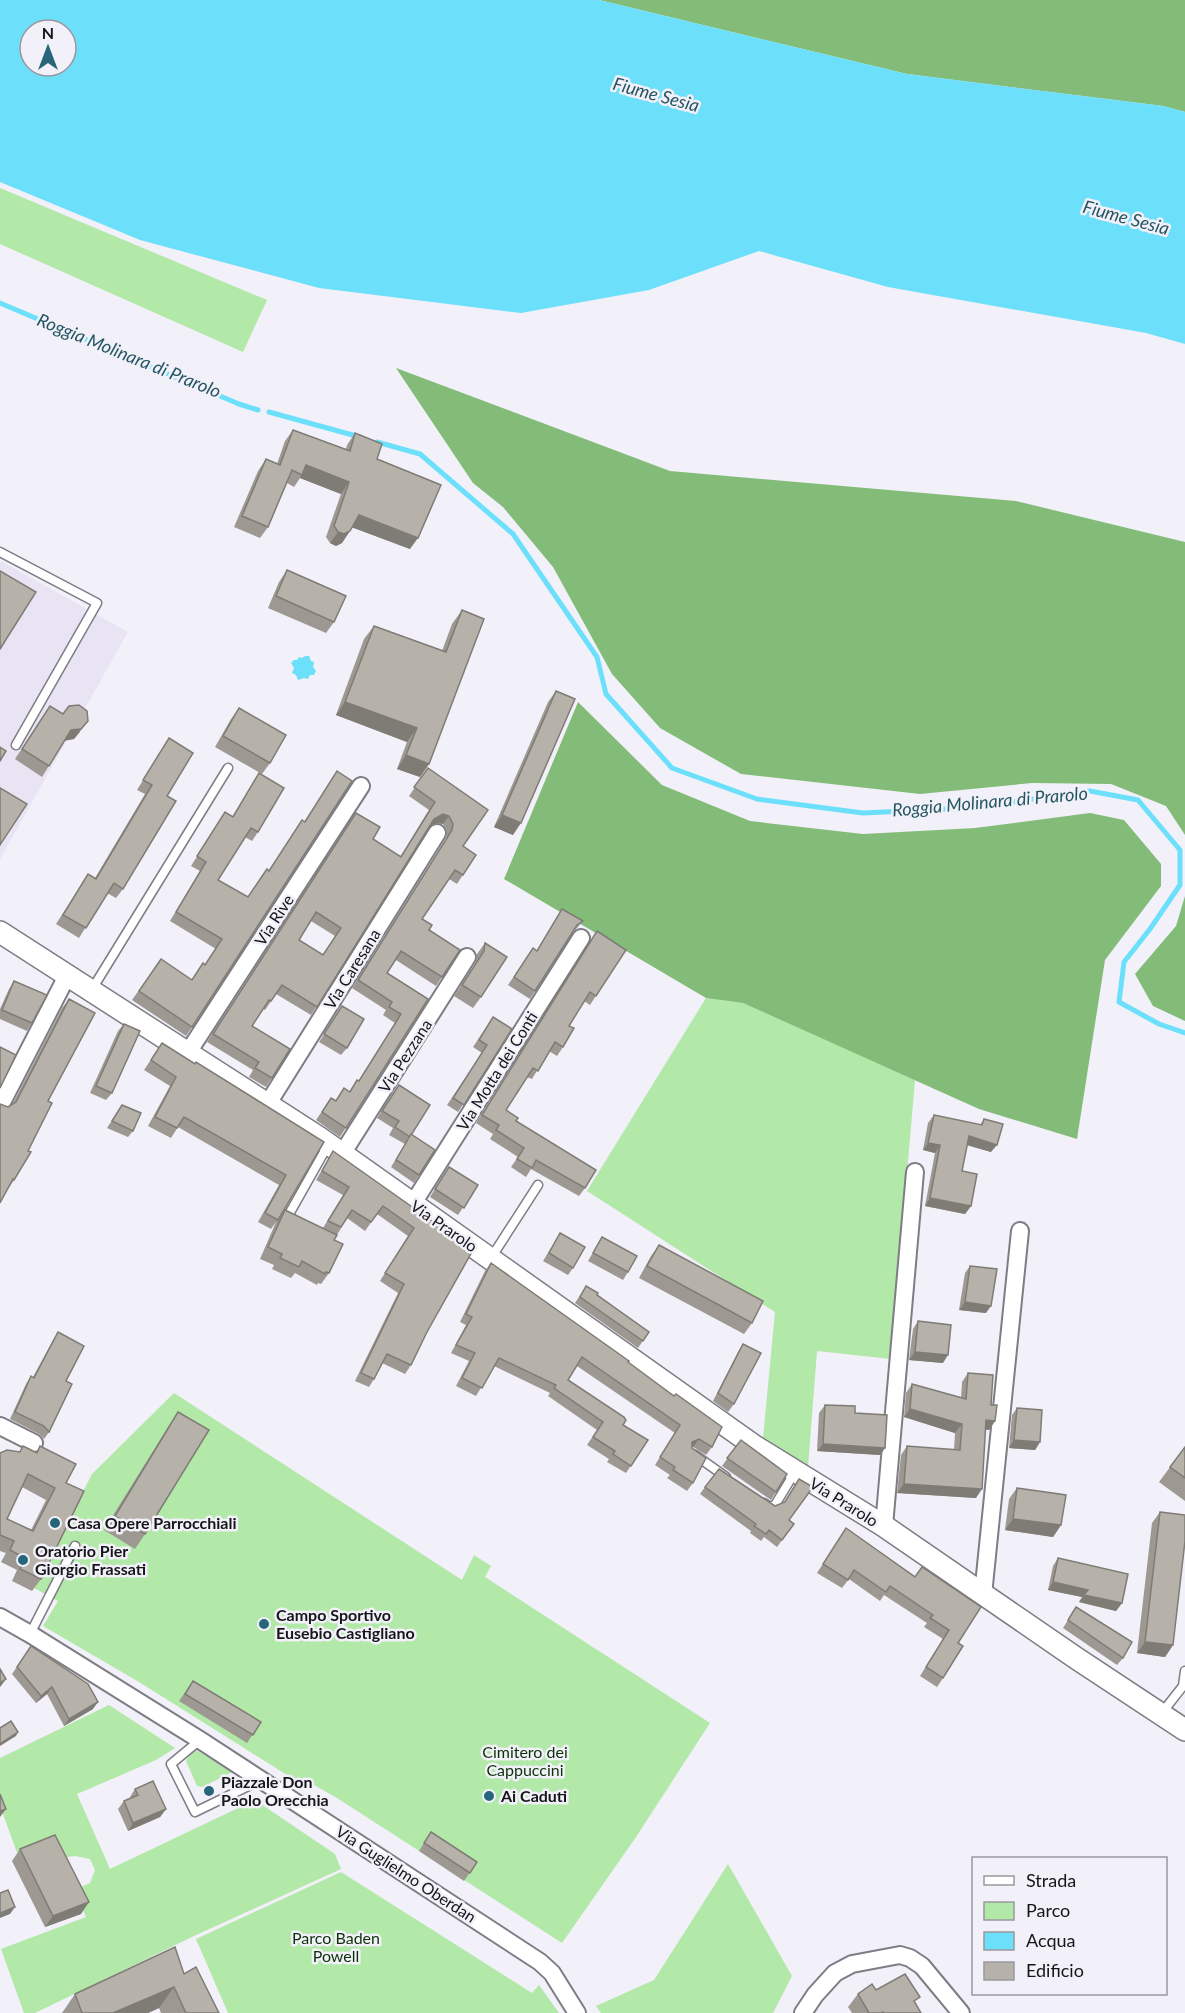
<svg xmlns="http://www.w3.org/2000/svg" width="1185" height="2013" font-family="Lato,sans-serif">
<rect width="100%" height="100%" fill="#f2f0f9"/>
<!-- built -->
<polygon fill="#e9e4f4" points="1,561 128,632 0,859 0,563"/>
<!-- green -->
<g fill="#b2e8a8">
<polygon points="0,188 267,300 243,352 0,244"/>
<polygon points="706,998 743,1003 915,1080 891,1359 817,1351 808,1467 763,1438 775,1312 587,1191"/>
<polygon points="174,1393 462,1580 474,1555 491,1566 485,1577 710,1723 636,1837 562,1943 337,1798 307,1781 303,1785 139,1682 43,1626 58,1601 34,1588 92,1474"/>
<polygon points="109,1705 175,1748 156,1760 77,1794 110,1869 255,1800 335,1854 341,1869 194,1936 35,2013 24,2013 1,1949 86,1917 75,1890 90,1883 95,1870 90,1859 75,1856 60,1858 18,1855 0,1806 0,1758"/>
<polygon points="194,1749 233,1772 202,1787 197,1786 186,1761"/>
<polygon points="728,1864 792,1976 773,2013 601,2013 596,2006 654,1980"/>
<polygon points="341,1872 532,1993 539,1985 559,2013 228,2013 196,1939"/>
</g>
<!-- forest -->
<g fill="#83bc79">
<polygon points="599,0 1185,0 1185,112 1163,106 907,74"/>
<polygon points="396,368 670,471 1016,501 1185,542 1185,835 1166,806 1111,784 1032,783 920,794 741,774 660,728 612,674 553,567 503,507 473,483"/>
<polygon points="578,702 662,785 750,821 863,834 975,828 1090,813 1124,820 1161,864 1161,886 1105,960 1077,1139 979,1109 743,1003 706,998 504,879"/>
<polygon points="1185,896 1185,1021 1153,1006 1135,974 1176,926"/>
</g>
<!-- water -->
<g fill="#6ce0fb" fill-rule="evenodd">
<path d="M0 0H599L907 74 1163 106 1185 112V344L1146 333 888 287 759 251 649 290 521 313 319 288 140 240 0 182ZM30 30H66V66H30Z"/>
<polygon points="305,656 309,656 311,661 314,662 313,667 316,671 314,675 310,675 308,679 304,678 298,680 296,675 292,673 294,668 291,663 294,660 297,660 299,657 302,658"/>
</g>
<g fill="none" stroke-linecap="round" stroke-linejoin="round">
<!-- stream -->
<g stroke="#6ce0fb" stroke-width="5">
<polyline points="0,303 239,404 258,410"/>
<polyline points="269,412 360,437"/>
<polyline points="377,442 420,454 513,534 597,657 606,694 672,768 757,799 863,813 970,808 1090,791 1138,800 1180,850 1180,885 1150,929 1124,962 1119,1002 1159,1024 1185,1033"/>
</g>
<defs>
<g id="service">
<polyline points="0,552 97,603 16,745"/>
<polyline points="91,991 228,768"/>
<polyline points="292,1221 288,1220 288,1216 328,1145"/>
<polyline points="491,1258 538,1185"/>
<polyline points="695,1455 726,1477"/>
<polyline points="764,1503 770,1507 775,1505 795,1472"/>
<polyline points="30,1634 75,1546"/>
<polyline points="1161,1714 1183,1686 1185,1671"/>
<polyline points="200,1740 171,1764 195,1812 261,1780"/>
</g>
<g id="minor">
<polyline points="187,1054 361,786"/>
<polyline points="267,1105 437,833"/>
<polyline points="0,1106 67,976"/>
<polyline points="342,1154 467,957"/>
<polyline points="412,1205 581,938"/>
<polyline points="0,1426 34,1443"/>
<polyline points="884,1526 915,1172"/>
<polyline points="983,1595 1020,1231"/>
<polyline points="0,1617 30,1634 200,1740 540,1962 552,1973 577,2013"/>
<polyline points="803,2013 815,1995 835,1973 852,1964 900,1955 910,1958 922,1966 961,2013"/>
</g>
<polyline id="tertiary" points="0,932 320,1138 756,1447 884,1526 1076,1658 1185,1730"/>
</defs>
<!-- service casing -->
<use href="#service" stroke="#7e7c84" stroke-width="11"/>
<!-- minor casing -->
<use href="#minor" stroke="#7e7c84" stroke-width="20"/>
<!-- tertiary casing -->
<use href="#tertiary" stroke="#7e7c84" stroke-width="24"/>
<!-- service -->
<use href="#service" stroke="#fff" stroke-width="8"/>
<!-- minor -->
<use href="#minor" stroke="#fff" stroke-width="16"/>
<!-- tertiary -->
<use href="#tertiary" stroke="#fff" stroke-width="21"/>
</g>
<!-- wall -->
<g fill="#9d9891" fill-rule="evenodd">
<polygon points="293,430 346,449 347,445 355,433 377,459 410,549 352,527 342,543 336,546 330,543 326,537 341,494 300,478 294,487 287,483 268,527 260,538 234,527 258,471 266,459 277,464 285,441"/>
<polygon points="287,570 334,622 326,633 268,608 279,582"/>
<polygon points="462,610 429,764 420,777 397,769 407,742 336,715 364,639 374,626 442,651 452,624"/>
<polygon points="556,691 513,835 494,827 548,702"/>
<polygon points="50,706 80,732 74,739 65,740 42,777 15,759"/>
<polygon points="239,708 270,763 262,774 215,747 231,719"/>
<polygon points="169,738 167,796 123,889 116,898 107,893 79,938 56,924 88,874 95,878 145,794 137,790"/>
<path d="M428 768 463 846 476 855 457 884 449 879 422 919 429 930 442 977 436 986 396 960 387 973 428 999 340 1137 316 1120 331 1098 336 1100 344 1088 349 1092 357 1080 359 1081 395 1023 383 1015 386 1010 352 988 446 839 447 833 443 824 437 823 429 827 311 1015 276 994 265 1010 263 1009 252 1026 272 1078 266 1087 249 1077 253 1070 207 1042 351 821 373 839 400 857 429 810 409 796ZM311 921 335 936 323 955 299 940Z"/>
<polygon points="337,771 192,1027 186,1036 132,1000 161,959 191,980 205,965 216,949 170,921 200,871 191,866 225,812 232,817 259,773 258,832 252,841 245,837 218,880 248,897 269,871 304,822"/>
<polygon points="562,909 583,921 577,928 573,932 530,999 508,985 533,948 537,951"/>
<polygon points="597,931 626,950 590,1005 584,1001 569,1026 563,1047 557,1056 549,1051 532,1079 527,1077 506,1110 585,1188 579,1196 531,1169 526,1177 511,1167 518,1157 490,1139 493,1134 476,1123"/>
<polygon points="485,943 481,997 473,1008 454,996 476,963 477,954"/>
<polygon points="14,981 32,1023 27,1031 0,1019 0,1009 9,989"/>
<polygon points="69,999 48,1101 28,1151 14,1180 8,1189 8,1107 13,1103 62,1008"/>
<polygon points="342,1006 347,1048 341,1055 319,1042"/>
<polygon points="493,1017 512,1029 458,1112 447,1105 482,1053 473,1047"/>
<polygon points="124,1024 112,1093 106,1100 90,1093 118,1031"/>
<polygon points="162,1043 324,1142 280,1217 285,1210 323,1228 343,1195 316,1180 333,1151 473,1250 427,1332 411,1365 405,1374 382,1363 374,1379 369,1387 355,1381 398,1293 380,1281 408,1236 377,1214 365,1231 347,1218 334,1240 329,1273 321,1284 318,1283 317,1285 295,1273 291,1278 272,1269 274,1265 260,1259 276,1222 271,1229 258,1222 279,1185 178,1127 171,1138 148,1126 170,1086 144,1070"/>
<polygon points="393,1093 410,1137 405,1144 389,1135 393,1128 377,1118"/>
<polygon points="122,1105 133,1131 128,1137 107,1128"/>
<polygon points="934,1115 980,1125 984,1119 991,1152 967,1145 962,1171 971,1206 965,1214 925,1206 935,1153 923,1150 928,1123"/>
<polygon points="411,1134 419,1175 414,1183 391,1167"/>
<polygon points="444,1174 478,1185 458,1215 430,1197"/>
<polygon points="560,1233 573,1268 568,1275 543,1261"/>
<polygon points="602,1237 628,1272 623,1280 588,1261"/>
<polygon points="659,1245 752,1323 744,1334 639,1278 651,1256"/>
<polygon points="491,1263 628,1362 712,1447 706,1455 693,1447 692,1447 693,1483 687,1491 667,1478 670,1475 655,1465 675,1433 577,1366 568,1380 623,1425 648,1440 626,1473 607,1462 609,1459 587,1445 597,1430 548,1396 550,1393 494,1366 476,1396 456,1386 469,1361 451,1353 466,1325 460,1322 485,1271"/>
<polygon points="970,1266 986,1313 959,1310 965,1273"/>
<polygon points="586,1286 649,1332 638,1348 575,1303"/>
<polygon points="918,1321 943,1363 909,1360 913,1329"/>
<polygon points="58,1332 66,1381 49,1432 44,1439 39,1434 10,1419 26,1384 31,1376 33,1377 53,1340"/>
<polygon points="743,1344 734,1404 728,1412 713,1401 738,1352"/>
<polygon points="968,1373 991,1405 995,1421 989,1430 986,1429 976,1498 897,1493 901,1455 907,1446 954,1450 955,1433 904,1417 906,1393 912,1384 961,1398 962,1382"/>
<polygon points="825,1405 885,1448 880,1455 817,1451 819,1413"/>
<polygon points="1017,1408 1040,1442 1035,1450 1009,1448 1012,1415"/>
<polygon points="178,1412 145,1534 135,1549 104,1530 168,1427"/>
<polygon points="741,1440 776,1492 771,1500 722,1466"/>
<path d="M23 1446 36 1452 40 1446 66 1483 41 1579 32 1591 12 1581 17 1570 1 1562 6 1553 0 1551V1453L19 1452ZM22 1487 46 1500 31 1530 7 1519Z"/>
<polygon points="1185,1447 1185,1501 1159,1482"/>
<polygon points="799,1479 789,1521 794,1524 777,1547 764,1537 761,1541 750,1533 751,1531 700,1494 705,1487 775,1506 784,1502"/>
<polygon points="1017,1488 1061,1525 1053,1537 1005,1530 1009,1499"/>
<polygon points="1160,1512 1173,1645 1165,1657 1137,1653 1152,1523"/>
<polygon points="846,1528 915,1576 958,1643 943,1678 937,1687 920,1676 943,1639 924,1627 927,1623 884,1595 880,1601 849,1579 842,1588 817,1573"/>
<polygon points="1058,1558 1122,1603 1116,1611 1079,1602 1082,1597 1048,1590 1053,1566"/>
<polygon points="1076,1607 1123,1658 1117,1665 1063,1628"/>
<polygon points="31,1646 93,1709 64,1726 47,1694 36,1703 12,1674"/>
<polygon points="193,1681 261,1722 247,1743 179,1701"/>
<polygon points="135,1789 166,1809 160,1817 128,1831 118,1809 124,1801 131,1798 130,1797"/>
<polygon points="431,1832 477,1862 464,1881 419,1851"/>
<polygon points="20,1849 81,1914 45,1927 12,1861"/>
<polygon points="184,1974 219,2013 161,2013 159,2008 148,2013 62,2013 75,1994"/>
<polygon points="876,1990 916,2004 921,2013 852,2013 848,2007 858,1994"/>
</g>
<!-- shaded-wall -->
<g fill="#7f7c76">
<polygon points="306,465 349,482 341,494 300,478"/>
<polygon points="359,515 418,538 410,549 351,527"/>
<polygon points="350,531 342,543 336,546 330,543 338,532"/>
<polygon points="345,702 417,728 407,742 336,715"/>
<polygon points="88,721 74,739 64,741 71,730"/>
<polygon points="406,755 429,764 420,777 397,769"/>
<polygon points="443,814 449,816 443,824 437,823 428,827 434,819"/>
<polygon points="502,815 521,823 513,835 494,827"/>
<polygon points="969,1136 997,1145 991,1152 963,1144"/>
<polygon points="928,1143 940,1145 935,1153 923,1150"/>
<polygon points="930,1198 971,1206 965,1214 925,1206"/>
<polygon points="965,1302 991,1306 986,1313 959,1310"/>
<polygon points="915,1352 948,1355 943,1363 909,1360"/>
<polygon points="910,1409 962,1424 955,1433 904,1417"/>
<polygon points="986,1420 995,1421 989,1430 980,1429"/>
<polygon points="699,1439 693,1447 686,1450 692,1442"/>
<polygon points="1014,1440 1040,1442 1035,1450 1009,1448"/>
<polygon points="823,1444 885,1448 880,1455 817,1451"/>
<polygon points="904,1484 982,1489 976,1498 897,1493"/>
<polygon points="1013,1519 1061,1525 1053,1537 1005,1530"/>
<polygon points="1053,1582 1088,1590 1082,1597 1048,1590"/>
<polygon points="1084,1595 1122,1603 1116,1611 1079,1602"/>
<polygon points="1145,1642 1173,1645 1165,1657 1137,1653"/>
<polygon points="6,1679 1,1686 0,1687 0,1683"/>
<polygon points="52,1687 47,1694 36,1703 41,1696"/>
<polygon points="98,1702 93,1709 64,1726 69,1719"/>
<polygon points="18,1732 16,1736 0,1746 0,1744"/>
<polygon points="6,1809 0,1817 0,1811"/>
<polygon points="166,1809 160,1817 128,1831 133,1823"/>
<polygon points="89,1902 81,1914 45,1927 53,1916"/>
<polygon points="15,1907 10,1914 0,1918 0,1913"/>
<polygon points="174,1987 159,2008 148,2013 113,2013"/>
</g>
<!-- building -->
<g fill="#b6b1a9" stroke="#7f7c76" stroke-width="1.5" fill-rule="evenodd">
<polygon points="293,430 350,451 355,433 382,444 377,459 441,485 418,538 359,515 350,531 344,534 338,532 334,526 349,482 306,465 302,475 292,470 268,527 242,516 266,459 280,465"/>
<polygon points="287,570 346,596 334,622 276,596"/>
<polygon points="0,571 36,592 0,649"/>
<polygon points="462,610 484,619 429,764 406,755 417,728 345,702 374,626 446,652"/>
<polygon points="556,691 575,699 521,823 502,815"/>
<polygon points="79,705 87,711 88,721 81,729 71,730 49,766 22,749 50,706 63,714 69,706"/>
<polygon points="239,708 286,735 270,763 223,736"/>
<polygon points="169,738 193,753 167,796 176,801 123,889 114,883 86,928 63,915 88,874 96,879 152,785 143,780"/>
<polygon points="0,747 6,751 0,761"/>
<path d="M428 768 488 810 463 846 476 855 463 875 455 870 422 919 432 925 429 930 460 950 442 977 401 951 387 973 428 999 346 1128 322 1112 331 1098 336 1101 344 1088 350 1092 357 1080 359 1081 401 1014 389 1007 392 1002 358 980 452 830 453 824 449 816 443 814 434 819 317 1007 282 985 271 1001 269 1000 252 1026 290 1049 272 1078 255 1068 259 1062 213 1034 356 813 380 827 373 839 401 857 435 802 414 787ZM316 912 341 928 323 955 299 940Z"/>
<polygon points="337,771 352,781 192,1027 139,991 161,959 192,980 203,963 205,965 222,939 176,912 206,862 197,856 225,812 233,817 259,773 284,788 258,832 251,828 218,880 248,897 267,869 269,871 302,820 305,822"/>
<polygon points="0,788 27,804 0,845"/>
<polygon points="562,909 583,921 577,925 535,991 514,977 533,948 537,951"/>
<polygon points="597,931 626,950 596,996 590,992 569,1026 574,1028 563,1047 555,1042 538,1071 533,1068 506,1110 518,1118 516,1121 596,1170 585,1188 536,1160 532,1168 517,1159 524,1148 496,1130 499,1125 482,1115"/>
<polygon points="485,943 507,957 481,997 462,985 484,951"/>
<polygon points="14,981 47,995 32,1023 2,1010"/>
<polygon points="69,999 95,1013 48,1101 52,1103 28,1151 31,1152 14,1180 13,1179 0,1203 0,1104 8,1107 16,1102"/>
<polygon points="342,1006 364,1019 347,1048 324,1034"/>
<polygon points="493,1017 512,1029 464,1105 453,1098 487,1045 479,1040"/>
<polygon points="124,1024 140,1031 112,1093 96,1086"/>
<polygon points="162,1043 195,1064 196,1062 324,1142 278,1220 265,1213 286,1175 184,1117 177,1128 155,1117 176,1077 151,1060"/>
<polygon points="0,1047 16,1055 0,1088"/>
<polygon points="399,1085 430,1105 410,1137 395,1127 399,1121 382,1111"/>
<polygon points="122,1105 141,1113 133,1131 112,1121"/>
<polygon points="934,1115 982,1125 984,1119 1003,1124 997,1145 969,1136 962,1171 977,1174 971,1206 930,1198 940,1145 928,1143"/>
<polygon points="411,1134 435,1150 419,1175 396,1160"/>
<polygon points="333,1151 473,1250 427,1332 411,1365 387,1354 374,1379 361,1373 404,1284 385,1273 414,1228 383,1206 371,1222 352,1210 341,1227 328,1221 349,1187 322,1171"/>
<polygon points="449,1167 478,1185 464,1208 435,1189"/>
<polygon points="285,1210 337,1235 334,1240 343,1244 329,1273 326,1272 325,1274 302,1261 299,1267 280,1258 282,1254 268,1247"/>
<polygon points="560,1233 585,1247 573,1268 549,1253"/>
<polygon points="602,1237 637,1256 628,1272 593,1253"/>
<polygon points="659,1245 763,1301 752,1323 647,1266"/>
<polygon points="491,1263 629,1361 628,1362 674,1396 676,1394 722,1427 712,1447 699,1439 692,1442 692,1448 706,1458 693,1483 673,1470 675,1467 660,1457 680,1425 582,1357 568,1380 624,1417 626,1420 623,1425 648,1440 631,1466 613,1454 615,1451 593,1437 603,1422 554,1388 556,1385 499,1358 482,1388 462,1378 475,1353 456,1345 472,1317 466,1314"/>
<polygon points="970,1266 997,1269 991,1306 965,1302"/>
<polygon points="586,1286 598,1293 597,1295 649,1332 643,1341 580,1297"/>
<polygon points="918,1321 951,1325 948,1355 915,1352"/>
<polygon points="58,1332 84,1346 66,1381 72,1384 49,1432 44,1426 15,1412 31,1376 34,1378"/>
<polygon points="743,1344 761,1353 734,1404 718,1393"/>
<polygon points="968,1373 993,1375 991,1405 997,1405 995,1421 986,1420 982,1489 904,1484 907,1446 960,1450 962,1424 910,1409 912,1384 966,1399"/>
<polygon points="825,1405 855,1406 855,1413 887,1415 885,1448 823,1444"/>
<polygon points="1017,1408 1042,1410 1040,1442 1014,1440"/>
<polygon points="178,1412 209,1430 145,1534 115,1516"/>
<polygon points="741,1440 787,1474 776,1492 727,1458"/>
<path d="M23 1446 37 1453 40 1446 76 1464 66 1483 84 1491 41 1579 20 1569 25 1558 10 1550 14 1541 0 1535V1453L7 1450 20 1452ZM28 1474 55 1488 33 1531 7 1519Z"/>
<polygon points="1185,1447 1185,1478 1170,1467"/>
<polygon points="719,1469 775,1506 785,1502 799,1479 813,1487 789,1520 794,1524 782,1540 769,1530 766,1534 754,1526 756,1524 705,1487"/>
<polygon points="1017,1488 1066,1495 1061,1525 1013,1519"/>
<polygon points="1160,1512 1185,1515 1185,1541 1173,1645 1145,1642"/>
<polygon points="846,1528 915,1577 922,1567 981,1607 958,1643 963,1646 943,1678 926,1667 949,1630 930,1618 933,1615 890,1586 886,1592 854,1570 848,1580 823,1564"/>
<polygon points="1058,1558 1128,1574 1122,1603 1084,1595 1088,1590 1053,1582"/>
<polygon points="1076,1607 1132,1642 1123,1658 1068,1620"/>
<polygon points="31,1646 88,1684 98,1702 69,1719 52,1687 41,1696 17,1667"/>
<polygon points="0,1669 6,1679 0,1683"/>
<polygon points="193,1681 261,1722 253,1735 185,1694"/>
<polygon points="11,1721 18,1732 0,1744 0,1728"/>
<polygon points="153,1781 166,1809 133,1823 124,1801 138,1795 135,1789"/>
<polygon points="0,1794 6,1809 0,1811"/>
<polygon points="431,1832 477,1862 470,1873 424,1843"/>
<polygon points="55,1835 89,1902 53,1916 20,1849"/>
<polygon points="8,1890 15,1907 0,1913 0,1893"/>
<polygon points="175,1947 184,1974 196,1967 219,2013 186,2013 174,1987 113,2013 82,2013 75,1994"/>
<polygon points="905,1974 920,1997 914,2001 921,2013 884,2013 883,2012 881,2013 869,2013 858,1994 872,1984 876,1990"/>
</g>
<!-- markers -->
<g fill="#27657b" stroke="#f2f0f9" stroke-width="2">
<circle cx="55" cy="1523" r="6"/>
<circle cx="23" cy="1560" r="6"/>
<circle cx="264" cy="1624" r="6"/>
<circle cx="209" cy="1791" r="6"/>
<circle cx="489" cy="1796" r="6"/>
</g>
<g text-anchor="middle" stroke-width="5" stroke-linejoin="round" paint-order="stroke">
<!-- street labels -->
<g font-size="16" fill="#161518" stroke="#f2f0f9">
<text transform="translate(274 920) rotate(-57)" y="6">Via Rive</text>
<text transform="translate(352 969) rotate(-58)" y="6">Via Caresana</text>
<text transform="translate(405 1056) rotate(-57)" y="6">Via Pezzana</text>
<text transform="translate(497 1071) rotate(-58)" y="6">Via Motta dei Conti</text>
<text transform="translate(444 1226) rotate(35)" y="6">Via Prarolo</text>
<text transform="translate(844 1502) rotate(32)" y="6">Via Prarolo</text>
<text transform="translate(406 1874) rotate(33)" y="6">Via Guglielmo Oberdan</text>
</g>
<!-- poi labels -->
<g font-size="16" font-weight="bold" fill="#161518" stroke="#f2f0f9" text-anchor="start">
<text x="67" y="1529">Casa Opere Parrocchiali</text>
<text x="35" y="1557">Oratorio Pier<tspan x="35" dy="18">Giorgio Frassati</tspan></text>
<text x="276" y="1621">Campo Sportivo<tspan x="276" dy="18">Eusebio Castigliano</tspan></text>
<text x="221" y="1788">Piazzale Don<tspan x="221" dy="18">Paolo Orecchia</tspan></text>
<text x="501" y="1802">Ai Caduti</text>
</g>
<!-- park labels -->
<g font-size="16" fill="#0c3305" stroke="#f2f0f9">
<text x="525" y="1758">Cimitero dei<tspan x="525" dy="18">Cappuccini</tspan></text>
<text x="336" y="1944">Parco Baden<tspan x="336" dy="18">Powell</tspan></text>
</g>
<!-- water labels -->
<g font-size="18" font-style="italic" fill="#245661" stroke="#f2f0f9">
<text transform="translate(656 95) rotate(15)" y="6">Fiume Sesia</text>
<text transform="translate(1126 218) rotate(15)" y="6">Fiume Sesia</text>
<text transform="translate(129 356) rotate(22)" y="6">Roggia Molinara di Prarolo</text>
<text transform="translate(990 802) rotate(-5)" y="6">Roggia Molinara di Prarolo</text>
</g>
</g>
<!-- legend -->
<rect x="972" y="1857" width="195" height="138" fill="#f2f0f9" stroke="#9a989f" stroke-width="1.5"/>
<rect x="984" y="1876" width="30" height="9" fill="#ffffff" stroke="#9a989f" stroke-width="1.5"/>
<text x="1026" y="1887" font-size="18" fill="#161518">Strada</text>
<rect x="984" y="1902" width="30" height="18" fill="#b2e8a8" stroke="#9a989f" stroke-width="1.5"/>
<text x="1026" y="1917" font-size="18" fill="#161518">Parco</text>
<rect x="984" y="1932" width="30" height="18" fill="#6ce0fb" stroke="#9a989f" stroke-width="1.5"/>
<text x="1026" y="1947" font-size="18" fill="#161518">Acqua</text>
<rect x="984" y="1962" width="30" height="18" fill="#b6b1a9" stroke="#9a989f" stroke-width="1.5"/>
<text x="1026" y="1977" font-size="18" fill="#161518">Edificio</text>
<!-- north arrow -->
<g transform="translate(48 48)"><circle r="28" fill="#f2f0f9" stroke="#9a989f" stroke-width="1.5"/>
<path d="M0-4.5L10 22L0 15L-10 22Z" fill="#27657b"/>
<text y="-9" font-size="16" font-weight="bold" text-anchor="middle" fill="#161518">N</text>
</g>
</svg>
